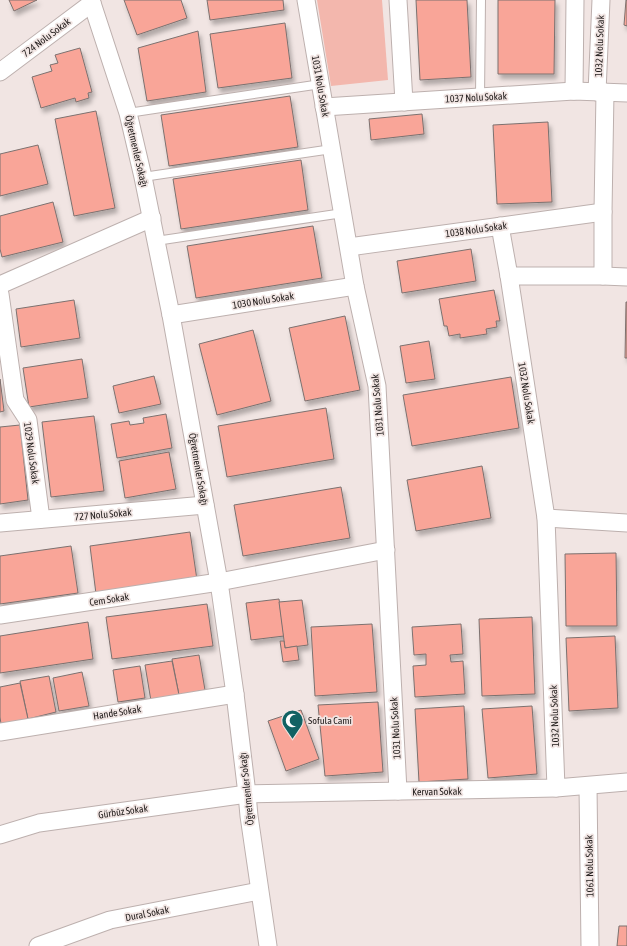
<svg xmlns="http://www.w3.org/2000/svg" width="627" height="946" font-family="'Asap Condensed',sans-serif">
<defs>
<filter id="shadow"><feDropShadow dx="2.5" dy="4.5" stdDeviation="2" flood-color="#0004"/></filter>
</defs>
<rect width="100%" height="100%" fill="#f1e5e3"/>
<!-- green -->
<polygon fill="#f3b7ad" points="317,0 382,0 388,80 331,86"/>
<!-- building -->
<g fill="#f9a598" stroke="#7c716f" filter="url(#shadow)">
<polygon points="9,0 37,0 14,11"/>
<polygon points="124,0 181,0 187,18 137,35"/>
<polygon points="207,0 283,0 284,10 210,20"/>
<polygon points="416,0 467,0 471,77 420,80"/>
<polygon points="498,0 555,0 554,74 498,74"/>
<polygon points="626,0 627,0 627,26 624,25"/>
<polygon points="285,23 292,78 218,88 210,34"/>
<polygon points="198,31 206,92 147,101 138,48"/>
<polygon points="80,48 92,92 88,93 89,98 76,102 75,98 41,108 32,77 52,71 50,65 58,63 55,55"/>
<polygon points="290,96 298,147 169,166 161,115"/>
<polygon points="96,111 115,208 74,216 55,119"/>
<polygon points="422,114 424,134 371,140 369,119"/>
<polygon points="548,122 552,202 497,204 493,125"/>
<polygon points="38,145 48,184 0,196 0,154"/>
<polygon points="301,160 308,210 181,229 173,179"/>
<polygon points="53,202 63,242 2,257 0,249 0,216"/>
<polygon points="313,226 322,278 196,298 187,246"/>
<polygon points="471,249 476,281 402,293 397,261"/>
<polygon points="494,290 500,321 496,321 497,327 486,329 487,334 460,338 460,334 449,336 447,326 444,326 439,299"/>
<polygon points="74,300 80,338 21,347 16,309"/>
<polygon points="626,302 627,302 627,358 625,358"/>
<polygon points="345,316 360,390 305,401 289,328"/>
<polygon points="253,330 271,401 217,415 199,344"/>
<polygon points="429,341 435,379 406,383 400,346"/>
<polygon points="82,359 88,398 29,407 23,368"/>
<polygon points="154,376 161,404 119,413 113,386"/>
<polygon points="511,377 519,428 412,446 403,395"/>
<polygon points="0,379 4,411 0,412"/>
<polygon points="326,408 334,459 227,477 218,426"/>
<polygon points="166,414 172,448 117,458 111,424 129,421 130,425 144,423 143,418"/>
<polygon points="94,416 104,491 51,497 42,422"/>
<polygon points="20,425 28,500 0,504 0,427"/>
<polygon points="169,452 176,489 125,498 119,461"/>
<polygon points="482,466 491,518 416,531 407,480"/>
<polygon points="341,487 350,538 243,556 234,505"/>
<polygon points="190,532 197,580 96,594 90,546"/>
<polygon points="71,546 78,593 0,604 0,556"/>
<polygon points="616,553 617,626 566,626 565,554"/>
<polygon points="279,599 284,636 251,640 246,603"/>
<polygon points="302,600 308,645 285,648 279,602"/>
<polygon points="207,604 213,646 112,659 106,617"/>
<polygon points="532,617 535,694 482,696 479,619"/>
<polygon points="88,622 93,659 0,673 0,636"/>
<polygon points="372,624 377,692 315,696 311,627"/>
<polygon points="461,624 463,654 450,655 451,662 463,661 465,694 415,697 413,666 426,665 426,654 414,655 412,627"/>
<polygon points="615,636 618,708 569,711 566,638"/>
<polygon points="280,641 284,641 285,648 297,646 299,660 283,662"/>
<polygon points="199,655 205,690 179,695 172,659"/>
<polygon points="172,661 179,695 151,701 145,665"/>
<polygon points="140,666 145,698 118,702 113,670"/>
<polygon points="82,672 89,706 59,711 53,678"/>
<polygon points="49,676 56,712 28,719 20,681"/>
<polygon points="20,683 28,719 1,724 0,717 0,687"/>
<polygon points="378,702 383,772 325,776 318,705"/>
<polygon points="464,706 468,779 419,782 415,709"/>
<polygon points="532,706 537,774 488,778 482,709"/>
<polygon points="301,710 319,759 286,771 268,721"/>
<polygon points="619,926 627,926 627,946 617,946"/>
</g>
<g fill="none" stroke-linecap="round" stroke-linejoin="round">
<defs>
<g id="service">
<polyline points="480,97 481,0"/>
<polyline points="128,113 321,84"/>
<polyline points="143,177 332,149"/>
<polyline points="156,241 343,213"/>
</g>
<g id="minor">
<polyline points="91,0 128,113 143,177 171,315 219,582 235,694 247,794 249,816 268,946"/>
<polyline points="306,0 355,286 377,386 398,791"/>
<polyline points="398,0 404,102"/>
<polyline points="0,72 92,3"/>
<polyline points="574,91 575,0"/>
<polyline points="597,92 601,0"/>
<polyline points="324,107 574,91 627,93"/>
<polyline points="500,226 509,276"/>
<polyline points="349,247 603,212"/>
<polyline points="603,276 627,277"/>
<polyline points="0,285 152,218"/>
<polyline points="0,294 15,400 28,420 41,519"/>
<polyline points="171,315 355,286"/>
<polyline points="546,518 627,523"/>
<polyline points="0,523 205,505"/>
<polyline points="0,615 219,582 386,550"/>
<polyline points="0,732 235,694"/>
<polyline points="588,786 590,946"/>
<polyline points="556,788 546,518 509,276 603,276 603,212 605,92"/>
<polyline points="0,835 39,823 247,794 556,788 627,782"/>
<polyline points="38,946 110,920 259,891"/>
</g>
</defs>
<!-- service casing -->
<use href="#service" stroke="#bdb0ae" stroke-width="10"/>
<!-- minor casing -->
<use href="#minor" stroke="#bdb0ae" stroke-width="19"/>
<!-- service -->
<use href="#service" stroke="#fff" stroke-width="8"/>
<!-- minor -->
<use href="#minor" stroke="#fff" stroke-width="17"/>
</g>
<!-- icons -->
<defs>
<symbol id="mosque-pin" viewBox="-11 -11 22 30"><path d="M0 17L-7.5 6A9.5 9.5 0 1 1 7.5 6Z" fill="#116263" stroke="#f1e5e3"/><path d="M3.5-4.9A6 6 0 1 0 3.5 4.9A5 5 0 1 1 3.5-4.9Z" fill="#fff"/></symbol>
</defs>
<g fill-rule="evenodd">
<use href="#mosque-pin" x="280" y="708" width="25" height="34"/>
</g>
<g text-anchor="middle" stroke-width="3.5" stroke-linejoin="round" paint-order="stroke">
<!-- street labels -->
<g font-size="10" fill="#25201f" stroke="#f1e5e3">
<text transform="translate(46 37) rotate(-37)" y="4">724 Nolu Sokak</text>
<text transform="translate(599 46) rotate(-88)" y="4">1032 Nolu Sokak</text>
<text transform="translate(321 86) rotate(80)" y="4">1031 Nolu Sokak</text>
<text transform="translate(476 97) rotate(-3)" y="4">1037 Nolu Sokak</text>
<text transform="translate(137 151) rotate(77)" y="4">Öğretmenler Sokağı</text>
<text transform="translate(476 229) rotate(-8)" y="4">1038 Nolu Sokak</text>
<text transform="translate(263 300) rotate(-9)" y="4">1030 Nolu Sokak</text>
<text transform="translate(527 393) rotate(81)" y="4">1032 Nolu Sokak</text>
<text transform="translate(377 405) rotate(-95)" y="4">1031 Nolu Sokak</text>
<text transform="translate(32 453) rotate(82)" y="4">1029 Nolu Sokak</text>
<text transform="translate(199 469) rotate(80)" y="4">Öğretmenler Sokağı</text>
<text transform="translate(103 514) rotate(-5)" y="4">727 Nolu Sokak</text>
<text transform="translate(109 599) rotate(-9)" y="4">Cem Sokak</text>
<text transform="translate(117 712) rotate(-9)" y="4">Hande Sokak</text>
<text transform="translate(554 716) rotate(-92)" y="4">1032 Nolu Sokak</text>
<text transform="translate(395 728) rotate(-93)" y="4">1031 Nolu Sokak</text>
<text transform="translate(246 789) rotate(-96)" y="4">Öğretmenler Sokağı</text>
<text transform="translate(437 791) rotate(-1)" y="4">Kervan Sokak</text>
<text transform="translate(123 811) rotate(-8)" y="4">Gürbüz Sokak</text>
<text transform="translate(589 866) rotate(-91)" y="4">1061 Nolu Sokak</text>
<text transform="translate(147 913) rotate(-11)" y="4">Dural Sokak</text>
</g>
<!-- poi labels -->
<g font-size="10" fill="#25201f" stroke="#f1e5e3" text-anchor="start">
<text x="308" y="724">Sofula Cami</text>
</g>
</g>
</svg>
